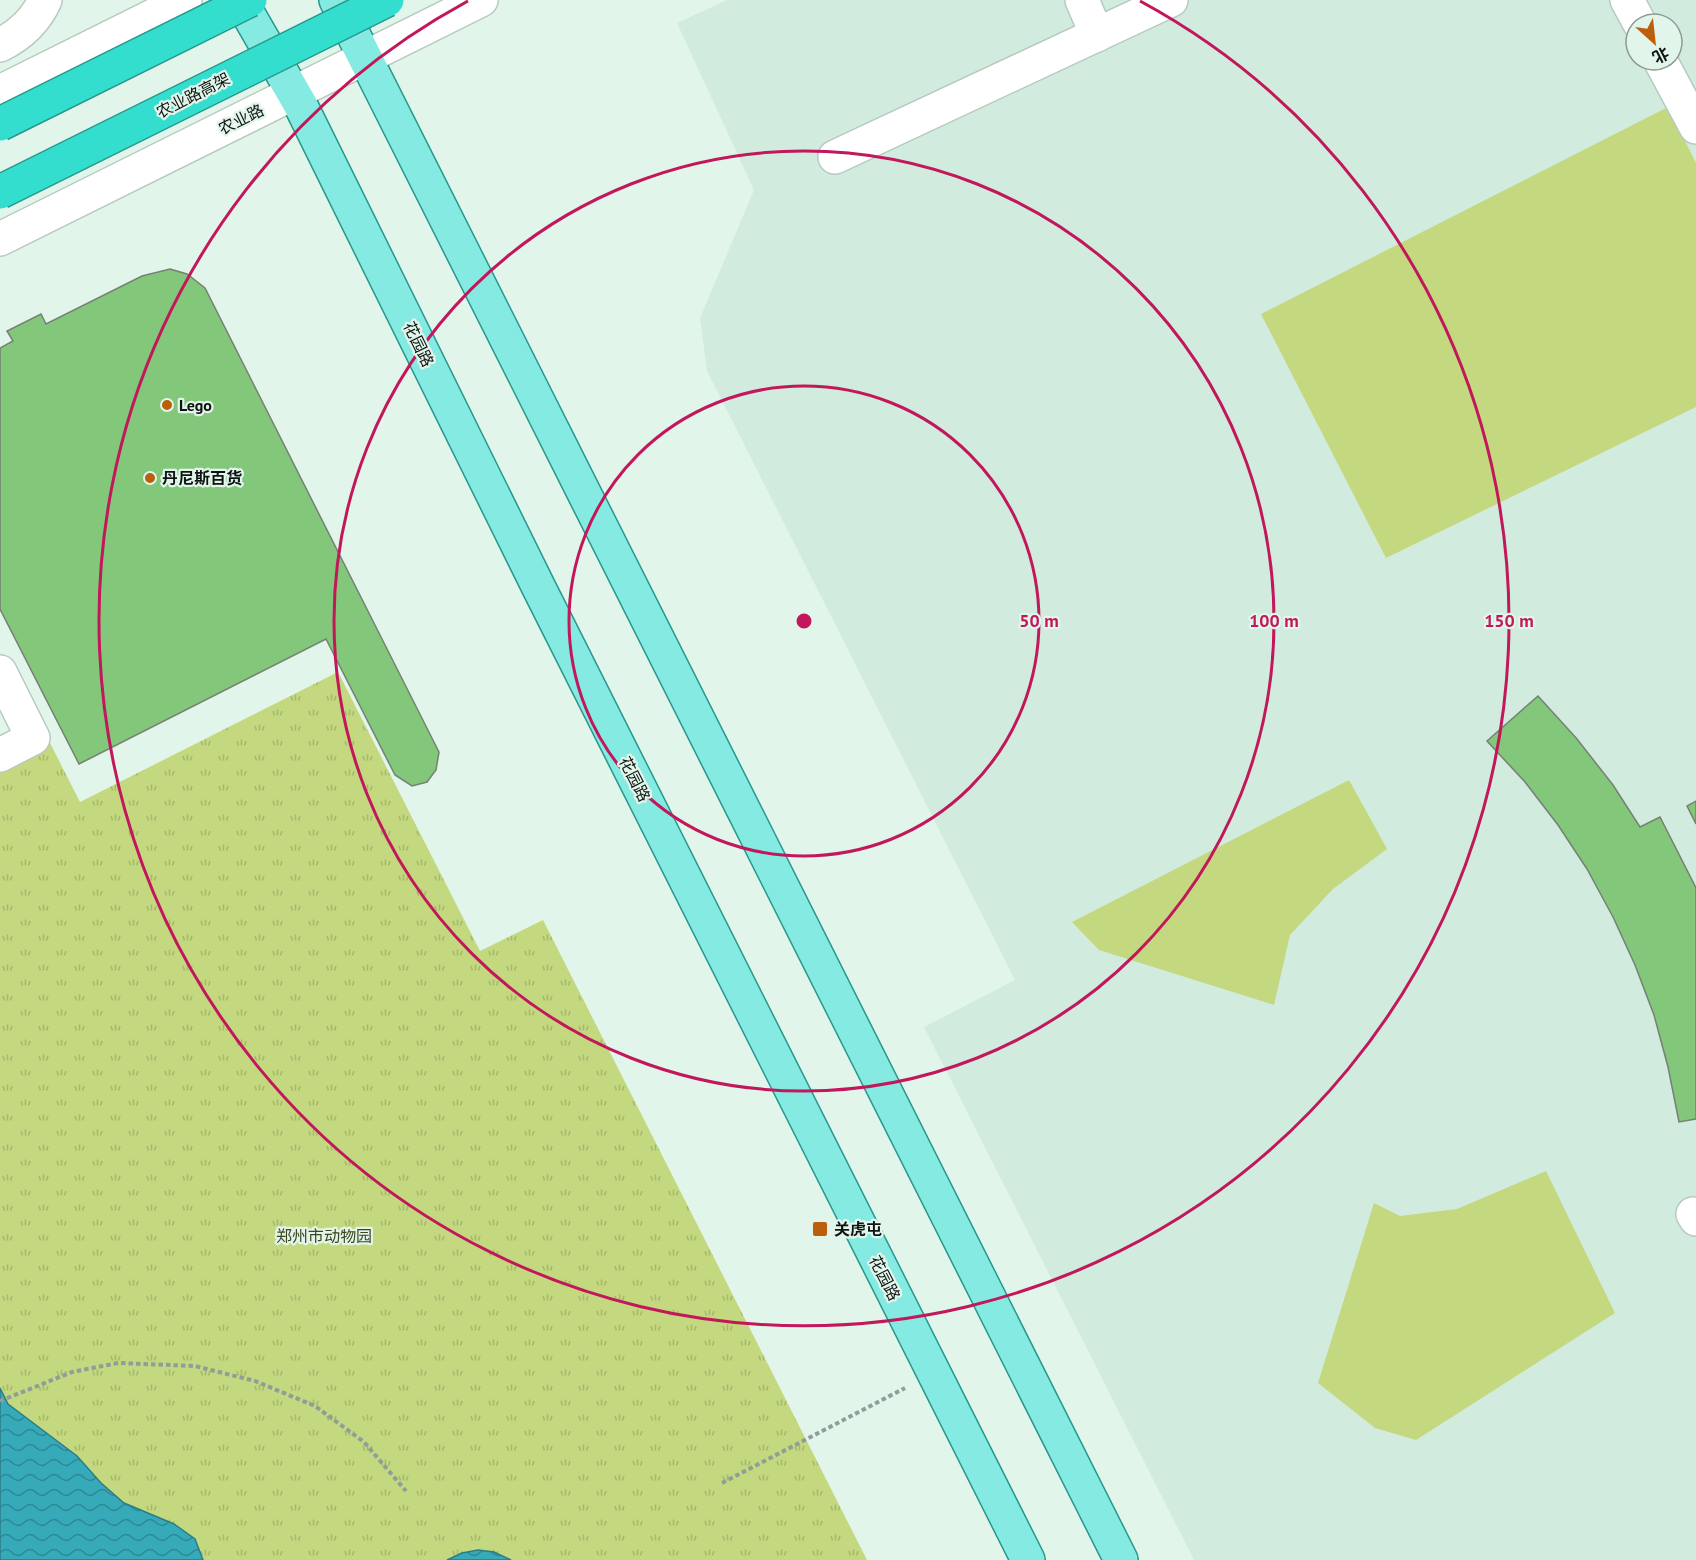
<svg xmlns="http://www.w3.org/2000/svg" width="1696" height="1560" font-family="'PT Sans','Noto Sans SC',sans-serif">
<defs>
<pattern id="park-tufts" width="24" height="20" patternUnits="userSpaceOnUse" patternTransform="scale(1.5)"><rect width="24" height="20" fill="#c3d87f"/><path d="M3 7l-1-3M5 7V3M7 7l1-3M15 17l-1-3M17 17v-4M19 17l1-3" fill="none" stroke="#a6b86d"/></pattern>
<pattern id="water-waves" width="16" height="10" patternUnits="userSpaceOnUse" patternTransform="scale(1.5)"><rect width="16" height="10" fill="#37aab9"/><path d="M0 5q4-4 8 0t8 0" fill="none" stroke="#2d8995"/></pattern>
</defs>
<rect width="100%" height="100%" fill="#e2f5eb"/>
<!-- built -->
<path fill="#d1ecde" fill-rule="evenodd" d="M727 0H1696V1560H1194L924 1027 1015 980 707 371 700 318 754 190 677 23ZM1636 24H1672V60H1636Z"/>
<!-- green -->
<g fill="#c3d87f">
<polygon points="1668,107 1696,163 1696,407 1386,558 1261,314"/>
<polygon points="1349,780 1387,849 1333,889 1290,935 1274,1005 1099,950 1072,922"/>
<polygon points="1546,1171 1615,1313 1416,1440 1375,1428 1318,1383 1374,1203 1400,1216 1457,1209"/>
</g>
<!-- park -->
<polygon fill="url(#park-tufts)" points="338,672 480,951 543,920 867,1560 0,1560 0,768 50,743 80,802"/>
<!-- water -->
<g fill="url(#water-waves)" stroke="#2b7d87" stroke-width="1.5">
<polygon points="0,1388 8,1404 77,1456 101,1483 124,1503 174,1524 195,1539 203,1560 0,1560"/>
<polygon points="478,1550 494,1552 511,1560 447,1560 462,1553"/>
</g>
<!-- building -->
<g fill="#82c77a" stroke="#768175" stroke-width="1.5">
<polygon points="170,269 187,274 205,288 439,752 436,770 427,782 412,786 395,775 326,639 79,764 0,609 0,348 13,341 7,331 41,314 46,324 142,276"/>
<polygon points="1538,696 1577,739 1613,785 1640,827 1660,817 1696,888 1696,1119 1679,1122 1668,1067 1654,1015 1635,965 1613,917 1587,869 1558,825 1525,782 1487,741"/>
<polygon points="1696,801 1696,824 1687,806"/>
</g>
<g fill="none" stroke-linecap="round" stroke-linejoin="round">
<defs>
<g id="minor">
<polyline points="1082,0 1097,35"/>
<polyline points="1627,0 1640,24"/>
<path d="M0 45C20 35 36 20 45 0"/>
<polyline points="1660,60 1696,127"/>
<polyline points="0,92 185,0"/>
<polyline points="835,157 1171,0"/>
<polyline points="0,239 481,0"/>
<polyline points="0,672 33,738 0,755"/>
<polyline points="1693,1214 1696,1219"/>
</g>
<g id="major">
<polyline points="240,0 300,104 538,586 1028,1560"/>
<polyline points="336,0 1121,1560"/>
</g>
</defs>
<!-- minor casing -->
<use href="#minor" stroke="#b8cac0" stroke-width="36"/>
<!-- major casing -->
<use href="#major" stroke="#27978c" stroke-width="36"/>
<!-- path -->
<g stroke="#909e97" stroke-width="4" stroke-dasharray="4.5 3" stroke-linecap="butt">
<polyline points="0,1401 72,1372 118,1363 195,1366 255,1381 315,1406 364,1442 406,1491"/>
<polyline points="722,1483 905,1388"/>
</g>
<!-- minor -->
<use href="#minor" stroke="#fff" stroke-width="33"/>
<!-- major -->
<use href="#major" stroke="#85ebe2" stroke-width="33"/>
<defs>
<g id="highway-bridge">
<polyline points="0,124 250,0"/>
<polyline points="0,192 387,0"/>
</g>
</defs>
<!-- highway-bridge casing -->
<use href="#highway-bridge" stroke="#27978c" stroke-width="36" stroke-linecap="butt"/>
<!-- highway-bridge -->
<use href="#highway-bridge" stroke="#34decf" stroke-width="33"/>
</g>
<!-- distance rings -->
<g fill="none" stroke="#c2185b" stroke-width="3">
<circle cx="804" cy="621" r="235"/>
<circle cx="804" cy="621" r="470"/>
<path d="M1140 1A705 705 0 1 1 468 1"/>
</g>
<!-- markers -->
<g fill="#bb5f0b" stroke="#e2f5eb" stroke-width="2">
<circle cx="167" cy="405" r="6"/>
<circle cx="150" cy="478" r="6"/>
<rect x="812" y="1221" width="16" height="16" rx="3"/>
</g>
<g text-anchor="middle" stroke-width="4.5" stroke-linejoin="round" paint-order="stroke">
<!-- street labels -->
<g font-size="16" fill="#0e1411" stroke="#e2f5eb">
<text transform="translate(193 95) rotate(-27)" y="6">农业路高架</text>
<text transform="translate(241 119) rotate(-26)" y="6">农业路</text>
<text transform="translate(419 344) rotate(64)" y="6">花园路</text>
<text transform="translate(635 779) rotate(63)" y="6">花园路</text>
<text transform="translate(885 1278) rotate(63)" y="6">花园路</text>
</g>
<!-- poi labels -->
<g font-size="16" font-weight="bold" fill="#0e1411" stroke="#e2f5eb" text-anchor="start">
<text x="179" y="411">Lego</text>
<text x="162" y="484">丹尼斯百货</text>
<text x="834" y="1235">关虎屯</text>
</g>
<!-- park labels -->
<g font-size="16" fill="#3c451c" stroke="#e2f5eb">
<text x="324" y="1242">郑州市动物园</text>
</g>
</g>
<circle cx="804" cy="621" r="9" fill="#c2185b" stroke="#e2f5eb" stroke-width="3"/>
<g font-size="18" text-anchor="middle" font-weight="bold" fill="#c2185b" stroke="#e2f5eb" stroke-width="4.5" stroke-linejoin="round" paint-order="stroke">
<text x="1039" y="627">50 m</text>
<text x="1274" y="627">100 m</text>
<text x="1509" y="627">150 m</text>
</g>
<!-- north arrow -->
<g transform="translate(1654 42) rotate(153)"><circle r="28" fill="#e2f5eb" stroke="#8d9b94" stroke-width="1.5"/>
<path d="M0-4.5L10 22L0 15L-10 22Z" fill="#bb5f0b"/>
<text y="-9" font-size="16" font-weight="bold" text-anchor="middle" fill="#0e1411">北</text>
</g>
</svg>
